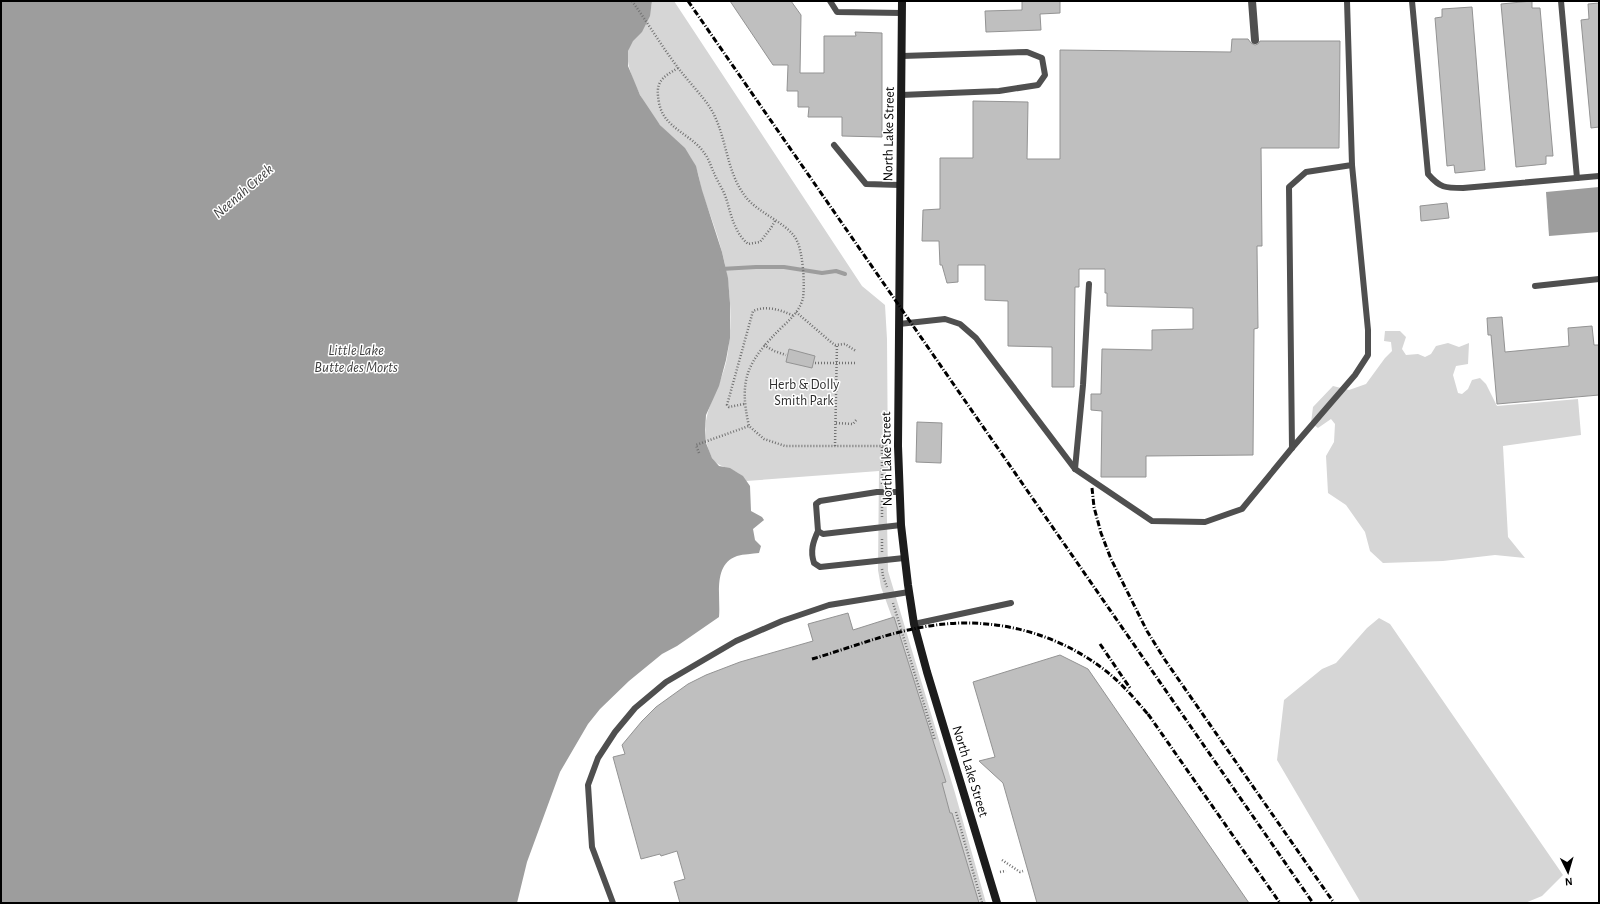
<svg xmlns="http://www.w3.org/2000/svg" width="1600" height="904" font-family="'Alegreya Sans',sans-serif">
<rect width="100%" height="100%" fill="#fff"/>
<!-- green -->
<g fill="#d6d6d6">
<path d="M652 1H674L862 286 885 305 887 339 888 470H886L888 571 955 793 986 903H975L893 620 881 587 878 570 879 471 746 481C736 465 718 471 711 456 694 417 720 394 727 358 733 323 731 287 722 252 717 232 709 212 702 192 700 183 699 174 695 166 688 149 674 139 662 127 648 113 624 71 628 51 631 41 645 19 651 8Z"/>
<polygon points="1385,331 1400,331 1406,337 1402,349 1406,355 1418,354 1425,357 1431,354 1436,346 1448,343 1459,347 1469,343 1468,364 1456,366 1453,375 1458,393 1462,394 1468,389 1472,380 1480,378 1486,384 1497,406 1578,399 1581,435 1503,446 1508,537 1525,558 1495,555 1443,561 1383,563 1370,551 1365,532 1346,505 1328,493 1326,456 1334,442 1335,424 1331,419 1318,428 1311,423 1313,407 1333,386 1349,390 1366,384 1385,358 1392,351 1391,342 1384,341"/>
<polygon points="1379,618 1390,624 1563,875 1542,896 1525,903 1361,903 1277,760 1284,700 1322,669 1336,663 1367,628"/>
</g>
<!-- water -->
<g fill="#9d9d9d">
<path d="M1 1H652L650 16 642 32 633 41 628 51V66L640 95 660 125 685 148 696 166 702 190 722 252 728 278 730 303V338L726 360 719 386 706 415 705 430 706 443 712 458 719 466 730 468 743 476 750 486 751 511 762 517 764 520 753 529 755 540 761 546 759 553C752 554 744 554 737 556 712 565 721 597 719 617L677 646 662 654 629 681 600 709 588 724 560 772 527 862 517 903H1Z"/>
<polygon points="1599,187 1599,232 1549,236 1546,192"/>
</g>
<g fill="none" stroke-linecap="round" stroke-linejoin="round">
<!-- stream -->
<polyline stroke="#9d9d9d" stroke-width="4" points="721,269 756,267 784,267 822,273 836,271 845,274"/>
</g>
<!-- building -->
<g fill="#bfbfbf" stroke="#939393">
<polygon points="730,1 791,1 801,15 800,73 824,73 824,36 856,36 855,32 882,33 882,137 842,136 842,117 808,117 809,107 798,107 798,91 787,91 788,65 773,65"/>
<polygon points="1022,1 1060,1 1060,13 1040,14 1041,30 986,32 985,11 1022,10"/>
<polygon points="1532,1 1532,8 1540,8 1553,156 1546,156 1546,164 1516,167 1501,4"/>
<polygon points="1599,3 1599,127 1591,128 1581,20 1589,19 1588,4"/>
<polygon points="1472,7 1485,170 1455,173 1454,165 1447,166 1435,18 1442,17 1442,9"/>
<polygon points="1232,39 1248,39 1251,43 1255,45 1258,44 1260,41 1340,41 1339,148 1261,148 1262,246 1257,246 1258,328 1254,329 1253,455 1146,456 1146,477 1101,477 1102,411 1091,410 1091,394 1101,394 1102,349 1152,350 1152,330 1193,329 1193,308 1107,306 1107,293 1105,293 1105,269 1079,269 1079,287 1075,287 1074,387 1052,387 1052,347 1008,346 1008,301 985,300 985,265 958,265 958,282 947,283 942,265 940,265 939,241 922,241 923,210 940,209 940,158 973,158 973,101 1028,102 1027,159 1060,159 1060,50 1231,52"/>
<polygon points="1447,203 1449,218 1421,221 1420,206"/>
<polygon points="1502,317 1505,352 1569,346 1568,328 1592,326 1594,345 1599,345 1599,395 1497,404 1491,335 1488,335 1487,318"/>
<polygon points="789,349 815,356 812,368 786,362"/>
<polygon points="917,422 942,423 941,463 916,462"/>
<polygon points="848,613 853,630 894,617 946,782 942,783 950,813 952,813 979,903 680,903 674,882 685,879 677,851 661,856 660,854 641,859 613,757 625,754 622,745 642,721 656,707 688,684 706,675 740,662 813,641 808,624"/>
<polygon points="1060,655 1088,669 1249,903 1037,903 1003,783 979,761 995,757 973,682"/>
</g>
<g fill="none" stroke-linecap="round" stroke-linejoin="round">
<!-- path -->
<g stroke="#717171" stroke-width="2.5" stroke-dasharray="1 2" stroke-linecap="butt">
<path d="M632 1C648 23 662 47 679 69 688 81 700 93 709 106 727 133 725 170 745 196 757 213 790 224 797 241 803 253 805 285 803 298 800 310 791 319 782 327 748 361 738 378 749 426L764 439 785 446H888"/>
<path d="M678 68C661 78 655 82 659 103 664 129 692 134 705 154 709 159 711 167 714 173 717 181 723 189 726 198 731 214 734 232 748 244L760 242 771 228 775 221"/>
<polyline points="796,312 831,342 835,345 845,344 856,351"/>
<polyline points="764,345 774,351 786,355"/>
<polyline points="815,363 856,363"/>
<path d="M744 404 729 407 727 405 753 311C767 305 781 310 794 316"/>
<polyline points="836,423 853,424 857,419"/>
<polyline points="835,446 837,344"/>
<polyline points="699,453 696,445 749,426"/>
<polyline points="882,484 882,446"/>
<polyline points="882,501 882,518"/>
<polyline points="882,552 882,537"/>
<polyline points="882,569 883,576 887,587"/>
<polyline points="893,603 935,740"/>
<polyline points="956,812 982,903"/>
<polyline points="1002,860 1020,872 1023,871"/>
<polyline points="1000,872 1006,871"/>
</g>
<!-- lane -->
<g stroke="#4f4f4f" stroke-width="6">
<polyline points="830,1 837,12 902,13"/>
<path d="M1412 1 1428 174C1440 188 1445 188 1463 188L1599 176"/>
<polyline points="1561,1 1577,178"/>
<polyline points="901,95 999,91 1038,85 1045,75 1042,58 1027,52 902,56"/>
<polyline points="834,145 866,184 900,185"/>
<polyline points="1535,286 1599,279"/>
<polyline points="899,324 945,319 960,324 976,338 1075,469 1152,521 1205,522 1242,509 1292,448 1355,375 1368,355 1368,330 1352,165"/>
<polyline points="1292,448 1289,187 1306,172 1352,165 1347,1"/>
<polyline points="1075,469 1083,385 1089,284"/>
<polyline points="899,492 877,492 820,501 816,504 818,531 823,534 901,525"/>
<path d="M818 531C813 542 810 551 814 563L820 567 904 558"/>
<polyline points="914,624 1011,603"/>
<polyline points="613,903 592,847 588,785 598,758 615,732 635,708 666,682 736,641 782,621 829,605 909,592"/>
</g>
<!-- street -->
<polyline stroke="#4f4f4f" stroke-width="8" points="1252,1 1255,40"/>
<!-- secondary -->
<polyline stroke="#1c1c1c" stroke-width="8" points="902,1 898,446 901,525 908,585 914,624 927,672 997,903"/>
<!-- rail -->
<g stroke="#000" stroke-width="3" stroke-dasharray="6 2 1 2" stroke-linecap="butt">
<polyline points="688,1 1313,903"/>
<polyline points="1092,488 1094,507 1101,533 1111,559 1147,631 1165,660 1334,903"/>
<polyline points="1100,644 1130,688"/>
<path d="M812 659C850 648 889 632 929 626 989 616 1053 631 1102 668 1121 682 1136 700 1151 718"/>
<polyline points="1148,714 1280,903"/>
</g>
</g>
<g text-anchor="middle" stroke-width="3" stroke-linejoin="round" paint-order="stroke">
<!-- street labels -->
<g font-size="14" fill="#000" stroke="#fff">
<text transform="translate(888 134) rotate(-89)" y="5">North Lake Street</text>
<text transform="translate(886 459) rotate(-91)" y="5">North Lake Street</text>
<text transform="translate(971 771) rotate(73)" y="5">North Lake Street</text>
</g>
<!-- park labels -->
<g font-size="14" fill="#2d2d2d" stroke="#fff">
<text x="804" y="389">Herb &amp; Dolly<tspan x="804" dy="16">Smith Park</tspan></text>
</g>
<!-- water labels -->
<g font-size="15" font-style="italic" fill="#3e3e3e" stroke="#fff">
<text transform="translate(243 191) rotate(-41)" y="5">Neenah Creek</text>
<text x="356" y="355">Little Lake<tspan x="356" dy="17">Butte des Morts</tspan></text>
</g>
</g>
<!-- border -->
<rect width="1600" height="904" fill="none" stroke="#000000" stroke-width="4"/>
<!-- north arrow -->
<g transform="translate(1568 872) rotate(175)" stroke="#ffffff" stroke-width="3" paint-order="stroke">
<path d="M0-3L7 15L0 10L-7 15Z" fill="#000000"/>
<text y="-6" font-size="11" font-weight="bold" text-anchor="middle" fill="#000000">N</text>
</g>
</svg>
